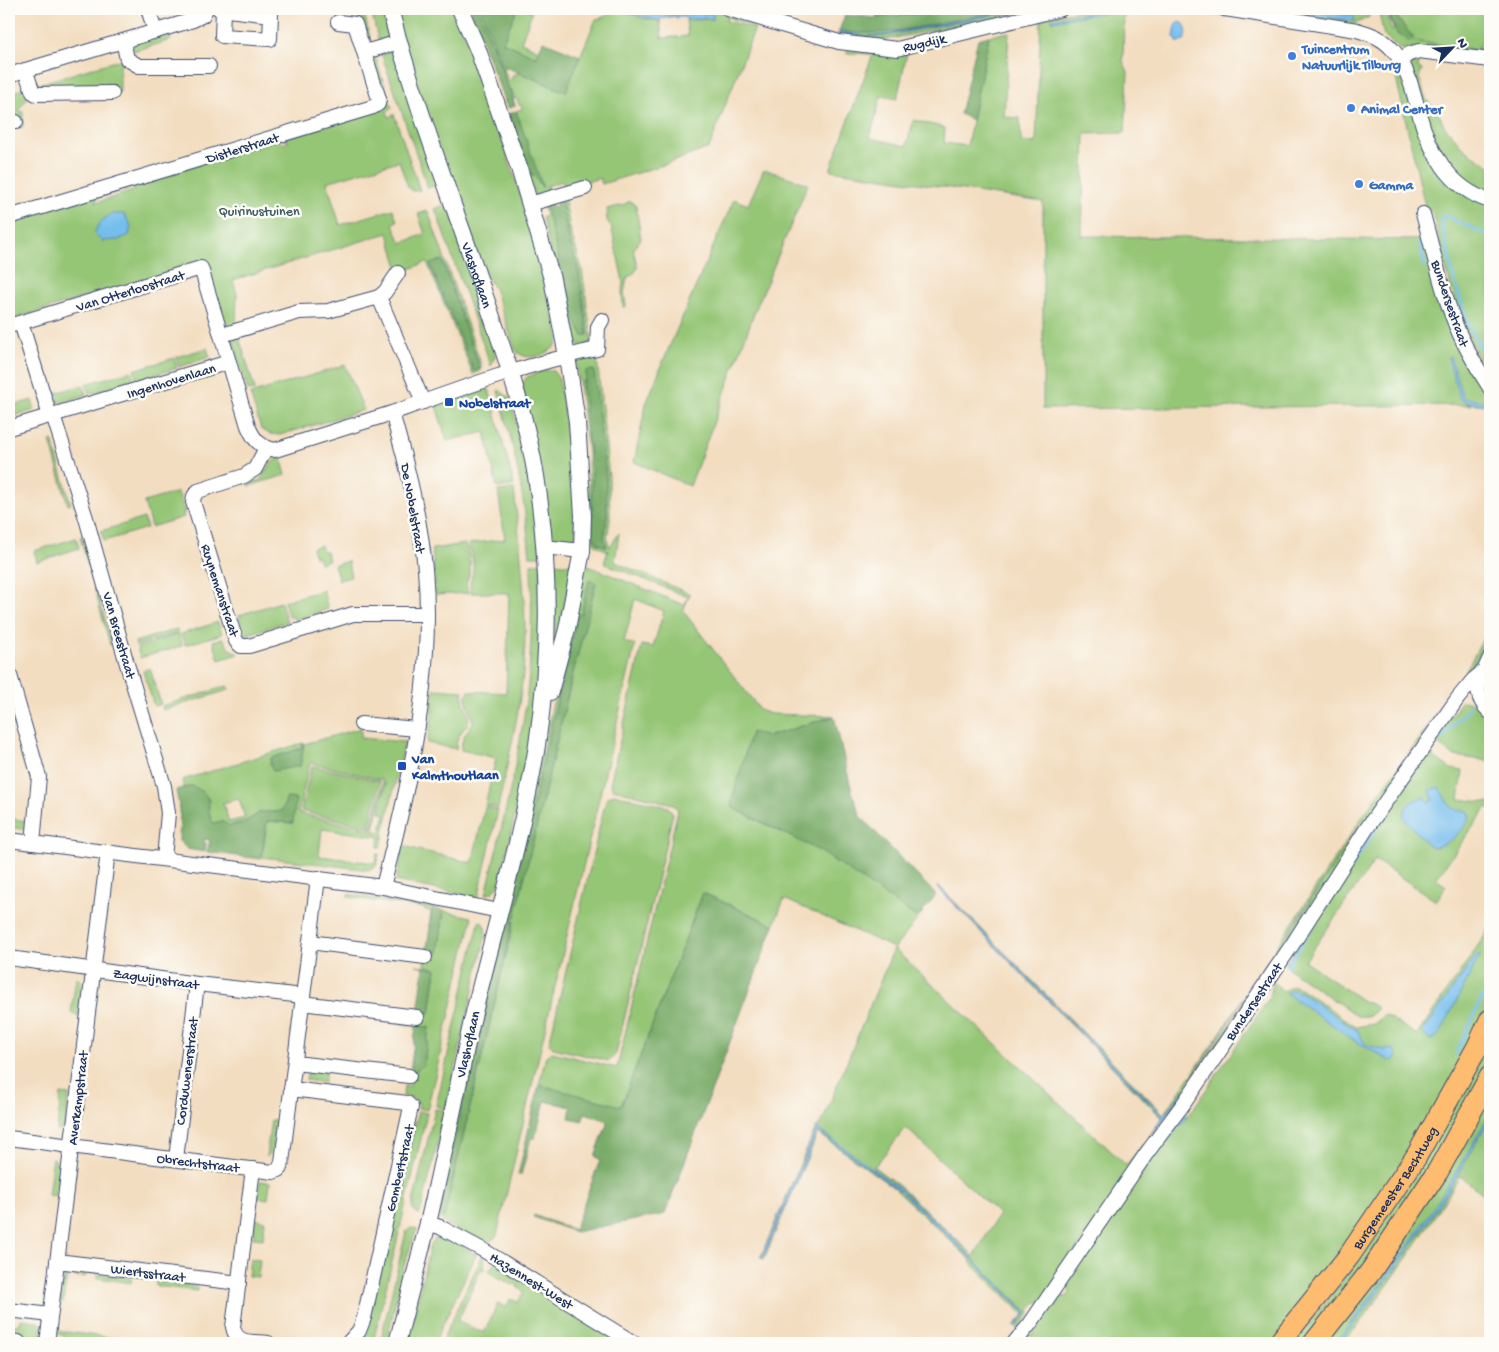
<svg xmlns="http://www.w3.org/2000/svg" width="1499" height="1352" font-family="'Gochi Hand',sans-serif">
<rect width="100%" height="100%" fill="#fdfcf7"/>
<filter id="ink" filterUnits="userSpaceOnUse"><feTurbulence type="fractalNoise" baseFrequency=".02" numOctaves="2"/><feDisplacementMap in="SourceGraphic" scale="10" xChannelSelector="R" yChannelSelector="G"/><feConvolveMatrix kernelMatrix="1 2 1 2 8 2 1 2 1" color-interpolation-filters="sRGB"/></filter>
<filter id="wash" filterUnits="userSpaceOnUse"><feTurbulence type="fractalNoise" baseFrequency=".0096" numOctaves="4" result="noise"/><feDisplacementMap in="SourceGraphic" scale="20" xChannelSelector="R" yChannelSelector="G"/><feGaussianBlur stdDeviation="1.12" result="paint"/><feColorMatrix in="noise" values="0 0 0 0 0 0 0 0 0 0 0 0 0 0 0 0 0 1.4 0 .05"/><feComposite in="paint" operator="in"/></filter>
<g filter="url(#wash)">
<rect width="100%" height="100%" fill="#f3ddc0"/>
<!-- green -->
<g fill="#95c676" stroke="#587a6a" fill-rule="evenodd">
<polygon points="322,9 363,9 372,46 369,45 364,40 357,15"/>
<polygon points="371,9 382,9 388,36 386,41 379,44"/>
<path d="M394 9H454C470 45 482 83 495 120 513 172 531 224 546 277L542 279V281L546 280 559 338C557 354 524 365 515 349L494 288 479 265 413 76Z"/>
<path d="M478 9H481L485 17 509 82 512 78V75L520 73 565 92 596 19C607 18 614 9 623 9L622 10 642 18 660 21 662 38 688 36 686 20 712 19 713 14C699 12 687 15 673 16 657 17 641 15 626 9L659 11 709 9 762 24 760 30V27L727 17 726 21 755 28 709 148 666 164 602 184 600 178 565 188 562 181 547 186 549 193 535 196 506 114H509L531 176 534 175 542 187 516 111 522 109 521 105H519L517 99H515L511 90 515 106 499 61Z"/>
<polygon points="517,9 524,9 532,12 521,42 539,50 536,57 502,42"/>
<polygon points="877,9 968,9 904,22 876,26"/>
<path d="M1009 9H1015L884 35 864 36 840 32 859 37 885 36 1023 9H1040L884 40 838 37 839 31C877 37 914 28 951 21 970 17 990 14 1009 9Z"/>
<path d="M1087 9H1120V12H1124L1123 61 1128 72 1125 133 1085 134 1082 236 1425 240C1437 284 1445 329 1469 368 1477 381 1490 396 1490 412L1486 405 1466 403 1471 405 1043 409V202L830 170 873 54 846 53 850 48 907 53 897 99 881 96 870 138 906 146 914 120 945 128 944 143 967 146 989 36 1009 32 1004 117 1020 118 1021 142 1036 143 1041 18ZM1113 9 1120 11 1093 14 1052 21V19Z"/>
<polygon points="1172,9 1227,14 1225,19 1226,16 1173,12 1171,14"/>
<polygon points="1256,9 1269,9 1354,21 1354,16 1289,9 1370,9 1369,17 1353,25"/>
<path d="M1378 9H1383L1392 31 1394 30 1385 9C1395 23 1390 36 1413 38L1391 9H1490V34L1477 48 1490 50V52L1406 40 1490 53 1400 49 1384 36Z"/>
<polygon points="168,32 171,40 134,51 132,44"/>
<polygon points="388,50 394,55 398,53 438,184 428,188 383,58 381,51"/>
<path d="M374 54 392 108 387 112 389 117 394 114 420 190 413 191 408 187 399 161 327 182 340 225 393 209 397 221 393 224 401 243 425 234 418 214 428 211 481 364V371L473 374 427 262 405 271 398 267 388 233 233 280 237 294 236 325 225 327 206 269 211 265 204 262 9 320V221L119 188 120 191 99 197 95 203 135 190 133 187 123 190V187L279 139 282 144 289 141 283 138 384 108 371 61ZM442 260 480 369 475 371 431 264Z"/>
<path d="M1426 57 1420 61 1418 67 1422 70 1419 77 1426 99 1440 116 1443 124 1464 149 1490 166V195C1484 191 1476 188 1470 184 1430 154 1424 111 1411 66L1414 58Z"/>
<polygon points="122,59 123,63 120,64 120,92 112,93 112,84 101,84 96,88 40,88 36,85"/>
<path d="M1396 68H1398L1428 154 1490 206V378C1459 328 1446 271 1433 214L1425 206 1394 69Z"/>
<polygon points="26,88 28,97 19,109 20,112 23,112 23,127 16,127 16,113 9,113 9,93"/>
<polygon points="767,170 808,184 755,311 690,486 634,462 646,404 664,359 734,199 748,205 763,171"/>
<path d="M564 196 571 233 582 269 592 341 589 344 579 345 572 341 559 282 542 218 546 215 542 202 550 200 588 335C585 289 570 245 561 200Z"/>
<path d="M630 201 636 206 641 239C639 242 635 245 634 249 632 256 642 266 634 273 632 275 629 276 627 278L624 293 626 306 625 307H623L622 292 623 281 611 226C603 217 609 217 607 209L623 205Z"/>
<polygon points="444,205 449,205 494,345 495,356 491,366 435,209"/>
<polygon points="239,337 255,390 248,391 232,339"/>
<polygon points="207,348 210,357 179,367 176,357"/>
<path d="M594 352 595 358H597L609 478 610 519 607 539 610 547 619 533 615 562 690 594 683 611 761 711 771 714 834 716 770 736 731 804 735 809 820 851 918 918 894 949 1126 1165 1143 1144 1146 1146 1041 1302H1036L1029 1311 1030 1314 1017 1329 1014 1326 1024 1315 970 1262 971 1260 894 1188 818 1133 764 1259 760 1258 816 1127 818 1128 823 1120 894 948 784 899 774 925 703 893 621 1107 539 1085 546 1056 552 1052 617 1068 678 810 673 804 613 789 610 784 642 645 653 647 664 611 635 599 624 642 635 645 497 1235C494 1241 487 1242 480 1244L441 1220 438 1215 437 1203 585 566 591 567 684 605 688 597 604 563 608 551C599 547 593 545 590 535L588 453 576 360ZM594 370 606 478 607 515 604 539 607 547 592 534V473L582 382 585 381ZM581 614 583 632 515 916 507 915 577 616ZM506 918 514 919V922L444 1217 439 1202ZM906 1128 999 1214 974 1256 897 1184 874 1167ZM817 1129 899 1188 952 1237 1027 1312 1029 1311 1016 1327 1015 1326 1026 1314 972 1259 900 1191 818 1131 763 1258Z"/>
<polygon points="174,358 177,368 137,380 134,370"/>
<polygon points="345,365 364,410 280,435 270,434 261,429 250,394"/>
<polygon points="545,370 553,371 559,379 567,436 575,462 576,544 553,541 552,539 522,384 527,377"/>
<polygon points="131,371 134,380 89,394 86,384"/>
<polygon points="83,385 86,395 59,403 56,393"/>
<polygon points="489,389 514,485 497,488 485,432 447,441 436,406"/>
<path d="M499 390 510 398 529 469 541 556H530C525 500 514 445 498 391Z"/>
<polygon points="32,400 35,410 9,418 9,407"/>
<polygon points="52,440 71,504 68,505 50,441"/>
<polygon points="281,457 286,475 249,486 248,484 260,480 271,463"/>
<path d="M514 489C519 537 525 585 525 634 525 693 510 751 498 808L485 805 496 758 461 750C461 738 467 732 473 722L466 699V695L469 691 506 693 509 593H471C469 584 471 580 473 572 474 562 472 553 468 544L505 539 498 491Z"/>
<polygon points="178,492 185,512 183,513 184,517 151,527 144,502"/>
<polygon points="144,518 147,528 104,541 101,531"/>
<polygon points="82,536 112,644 110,645 80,537"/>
<polygon points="76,538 79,548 37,562 34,551"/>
<path d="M465 544C468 552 471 560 470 569 469 580 464 581 468 593L436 595 432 549Z"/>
<polygon points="321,545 323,551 326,551 329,560 320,563 318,556 315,557 312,548"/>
<polygon points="348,561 351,577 339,580 334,565"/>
<path d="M541 562 539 686 524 778 499 884 493 892 486 895C501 828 519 761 527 694 532 650 532 608 531 564Z"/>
<polygon points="554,563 574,565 555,644 554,643"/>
<polygon points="323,590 328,609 294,620 293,616 289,618 284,601"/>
<polygon points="281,602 287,622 245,635 239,615"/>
<polygon points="218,622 222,634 185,645 181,634"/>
<path d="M1490 624C1489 649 1450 694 1436 716L1465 678 1479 656 1490 630 1489 643 1473 673 1255 996 1151 1138V1133L1162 1118 937 887 939 886 1164 1114C1233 1018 1295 917 1361 819 1405 755 1458 695 1490 624ZM1359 827 1288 936 1287 935ZM939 887 1164 1116 1184 1090 1153 1134 1152 1133 1164 1118ZM1254 984 1256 985 1195 1075 1194 1074Z"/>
<polygon points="177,629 178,633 136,646 135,642"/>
<polygon points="179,634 182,646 140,658 137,648"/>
<polygon points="223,638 229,648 238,654 219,660 213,641"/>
<polygon points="150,668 161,704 154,706 143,671"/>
<polygon points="227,686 229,690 163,710 162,706"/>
<path d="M434 689 464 691C459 703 472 713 468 723 467 726 464 728 463 730 458 736 456 742 456 749L427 743 432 716Z"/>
<path d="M1462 701C1475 702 1481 709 1490 718V761L1454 756 1437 743 1436 737Z"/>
<path d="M361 728V738L405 742 384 830H381L385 814 380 812 386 783H385L374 828H371L383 780 310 763 298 813 384 833 381 847H378L380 837 322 829 319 856 375 863 377 854H379L376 866 369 870 262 857 267 821 293 823 287 798 282 810 276 812H260L247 821 229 826 224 822 213 823 208 814 209 799 192 786 184 788 182 780 303 743 302 748 271 758 270 765 300 766 304 744ZM239 799 245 818 229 822 223 803Z"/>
<path d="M1425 751 1451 769 1463 771 1459 799 1490 803V809L1487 807 1436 879 1446 886 1436 901 1375 860 1305 961 1364 1002 1371 1004 1378 1008C1372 1016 1367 1017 1357 1016L1289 969 1285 965Z"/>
<polygon points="312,766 380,781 369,827 301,811"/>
<polygon points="614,794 668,807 673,813 616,1054 609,1061 553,1048 549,1044 606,799"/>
<polygon points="485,807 498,810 478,898 396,881 403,846 472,863"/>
<polygon points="9,819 29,821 28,830 9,827"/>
<polygon points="348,894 433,908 429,926 431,911 424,910 424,908 348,897"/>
<polygon points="444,911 471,917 472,919 427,1110 418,1108 419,1104 413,1098 403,1096 404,1086 410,1086 412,1072 424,1065 429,1027 401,1024 400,1020 404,1023 416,1025 418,1012 430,1013 436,969 424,965 426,953 438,954"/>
<polygon points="481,921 485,927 486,934 446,1109 436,1106 479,922"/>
<polygon points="1490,928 1490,1012 1428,1131 1276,1343 1027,1343 1031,1339 1022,1343 1029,1334 1033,1335 1038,1328 1035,1325 1056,1295 1067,1297 1070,1293 1066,1281 1083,1251 1091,1250 1100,1238 1097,1229 1184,1113 1187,1116 1193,1109 1270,997 1273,982 1283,991 1293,986 1300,988 1356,1027 1374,1024 1385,1015 1417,1035"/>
<polygon points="76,978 80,980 83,984 79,1016 73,1015 71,1013"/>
<polygon points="1490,1041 1490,1059 1485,1069 1449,1135 1382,1241 1304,1343 1293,1343 1353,1267"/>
<polygon points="308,1069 326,1070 324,1083 306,1080"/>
<polygon points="1490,1088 1490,1113 1459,1168 1412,1242 1336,1343 1321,1343"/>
<polygon points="61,1094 69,1095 65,1127 62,1130 57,1131"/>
<polygon points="435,1109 446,1111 420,1214 416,1213 412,1207"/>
<polygon points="418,1111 427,1113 373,1343 358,1343 364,1336 385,1255"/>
<path d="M1490 1117V1199L1460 1176C1424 1234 1386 1290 1344 1343H1339C1395 1272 1448 1198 1490 1117Z"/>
<polygon points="271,1120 276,1121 272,1152 266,1157"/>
<polygon points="53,1157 60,1167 56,1196 48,1195"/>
<polygon points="260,1181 270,1182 268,1199 258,1198"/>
<polygon points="255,1219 265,1221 263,1239 253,1238"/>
<polygon points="411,1228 417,1229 404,1265 386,1343 380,1343 406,1232"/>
<polygon points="443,1235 476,1254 476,1255 434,1343 408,1343 430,1245 437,1237"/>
<polygon points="485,1256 484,1270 481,1269 458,1321 484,1333 498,1303 506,1308 510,1299 518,1302 524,1292 517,1287 517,1285 514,1283 513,1285 488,1272 493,1265 497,1263 591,1319 585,1322 621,1343 441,1343 481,1258"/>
<polygon points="250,1259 260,1260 258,1277 248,1276"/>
<polygon points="65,1267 75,1268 75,1271 86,1272 85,1277 67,1275 63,1303 60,1302"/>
<polygon points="98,1274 132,1278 131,1283 98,1278"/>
<polygon points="156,1281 197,1286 197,1291 156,1286"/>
<path d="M21 1319C29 1320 39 1320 43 1327L41 1335 35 1336 34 1340 9 1336V1325H19Z"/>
<polygon points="57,1325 59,1331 153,1343 64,1343 65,1336 57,1334"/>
</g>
<!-- forest -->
<g fill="#78ab67" stroke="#4a6d62">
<polygon points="470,9 478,9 482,18 515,106 509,108 507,107"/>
<polygon points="481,9 517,9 503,42 536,57 543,41 580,56 566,92 503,66"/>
<path d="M940 9H1009C990 14 970 17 951 21 914 28 877 37 839 31L845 15 875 18 907 15Z"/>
<polygon points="1386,9 1391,9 1400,22 1414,38 1401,37 1397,34"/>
<polygon points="989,36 972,120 960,114 978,39"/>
<polygon points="516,111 543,188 534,175 531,176 509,114"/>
<polygon points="561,200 568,236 579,272 588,335 583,336 575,321 545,205 551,203 553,207 557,206 556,201"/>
<polygon points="442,260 480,369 474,371 430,264"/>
<polygon points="594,370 606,478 607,515 604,539 607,547 597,543 592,534 592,473 582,381 585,381 586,371"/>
<polygon points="589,580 596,583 572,677 515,917 507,915 577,616 581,614"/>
<polygon points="834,716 852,792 861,817 936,895 918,918 820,851 735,809 731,804 751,732 770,736"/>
<polygon points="303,743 304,743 300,766 273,771 270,765 271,758 302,748"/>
<path d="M192 786C216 795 204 806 213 823L224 822 229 826 247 821 260 812H276L282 810 287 798 296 799 293 823 267 821 261 859 207 852 210 840 204 839V843H206L205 852 187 849 179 841 180 812 176 790Z"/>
<polygon points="703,893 774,925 665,1214 575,1232 533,1217 534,1215 574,1230 600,1160 595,1156 608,1121 585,1113 582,1121 569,1118 571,1107 545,1101 535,1138 531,1138 521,1175 518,1175 539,1085 621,1106"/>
<polygon points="433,908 444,911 438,954 426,953"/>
<polygon points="506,918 514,919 444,1218 438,1206 439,1202"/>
<polygon points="416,965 436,969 430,1013 418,1012 424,967"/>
<polygon points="416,1026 429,1027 424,1065 414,1072 410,1072"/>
</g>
<!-- water -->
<g fill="#75bded" stroke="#4876a6">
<polygon points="623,9 656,16 707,13 713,14 713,19 704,18 686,20 686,17 676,18 676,16 660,19 660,21 623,11"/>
<polygon points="1015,9 1023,9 885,36 859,37 839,34 839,32 864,36 884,35"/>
<polygon points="1120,9 1120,11 1093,14 1052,21 1052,19 1105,10"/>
<polygon points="1269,9 1289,9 1354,16 1355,21"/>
<path d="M1179 22 1183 23C1189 30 1188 41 1178 43L1174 37 1176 24Z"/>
<path d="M112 214H124L131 226 129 235 118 240 102 241 95 234C96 225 104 218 112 214Z"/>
<polygon points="1450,356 1463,398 1485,401 1485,404 1466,402 1460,399 1448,357"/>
<path d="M1439 787C1444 795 1447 807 1458 810 1463 811 1465 810 1470 813 1469 828 1447 846 1433 847L1427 844 1403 817C1406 802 1413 801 1425 796L1428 802 1433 800 1430 790Z"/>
<polygon points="939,887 1164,1116 1184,1090 1185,1091 1153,1134 1152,1133 1163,1117 938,888"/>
<polygon points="1477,954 1480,955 1441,1032 1434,1039 1430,1040 1422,1033"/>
<polygon points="1293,990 1302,993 1358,1031 1365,1044 1383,1050 1392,1049 1395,1051 1397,1057 1394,1060 1390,1061 1354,1040 1286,993"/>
<path d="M1490 1113V1117C1448 1197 1395 1271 1339 1343H1336C1393 1270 1446 1195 1490 1113Z"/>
<polygon points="1184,1114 1187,1116 1140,1176 1101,1236 1098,1234 1118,1203"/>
<polygon points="817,1128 899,1188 952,1237 1026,1312 1028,1310 1016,1327 1015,1326 1025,1313 972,1259 900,1191 818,1131 763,1258 761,1258"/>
</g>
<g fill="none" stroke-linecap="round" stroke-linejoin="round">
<!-- stream -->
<g stroke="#75bded" stroke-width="3">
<polyline points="1490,236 1443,215 1441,221 1454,279 1469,326 1490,366"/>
<polyline points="1420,243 1425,267"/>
<polyline points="1440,740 1470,707"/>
<polyline points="1336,891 1380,822"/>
<polyline points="1287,966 1328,903"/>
<polyline points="1456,1053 1490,982"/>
</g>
</g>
</g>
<g filter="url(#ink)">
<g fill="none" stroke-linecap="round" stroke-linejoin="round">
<defs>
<g id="minor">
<polyline points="148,9 155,31"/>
<polyline points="219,9 271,15 270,39 222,36 223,10"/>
<polyline points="728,9 839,42 897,49 1061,9"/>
<path d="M1225 9 1357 30C1371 34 1383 38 1393 50 1408 67 1413 91 1419 113 1429 151 1450 189 1490 201"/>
<polyline points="123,41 127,59 139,66 209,66"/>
<polyline points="365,52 399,42"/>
<polyline points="1401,60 1409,54 1419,51 1490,60"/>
<polyline points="25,70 33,92 36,94 112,93"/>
<polyline points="9,75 193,20 203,15 206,9"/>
<polyline points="9,122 16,122"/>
<polyline points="530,204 585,188"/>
<path d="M1423 214C1434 254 1443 297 1460 335 1469 354 1479 371 1490 388"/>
<polyline points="9,217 373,107 378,104 379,99 355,24 338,22"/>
<polyline points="379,297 385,292 398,273"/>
<polyline points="21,323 50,416"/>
<path d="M9 326 201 268 248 426C254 440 260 447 275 450L392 413"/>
<polyline points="222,335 299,312 328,311 379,297 423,402"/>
<polyline points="53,415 86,518 127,664 164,786 168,813 164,859"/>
<polyline points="9,428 229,362"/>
<polyline points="266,448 255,469 244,476 198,491 194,496 193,502 236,641 241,646 249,646 353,614 426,614"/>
<polyline points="544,547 582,551"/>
<polyline points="9,672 39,777 33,843"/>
<path d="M1484 672C1475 687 1477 700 1490 712"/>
<polyline points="361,724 417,729"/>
<polyline points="9,840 383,887 499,911"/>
<path d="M383 887C392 850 402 813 409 776 422 712 431 635 425 569 420 516 407 465 392 413 459 389 527 364 597 349L598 327 602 320"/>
<polyline points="310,942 425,957"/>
<polyline points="9,958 197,984 303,996"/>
<polyline points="302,1003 417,1017"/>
<polyline points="295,1063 409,1076"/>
<polyline points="291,1089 407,1103 411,1107 364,1318 359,1331 348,1343"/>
<polyline points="9,1138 273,1172 279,1170 282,1162 318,878"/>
<polyline points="176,1159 197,984"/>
<path d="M253 1169 233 1327C236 1345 253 1341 268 1343"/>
<polyline points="427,1223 440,1227 483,1250 634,1343"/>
<polyline points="57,1261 239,1283"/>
<polyline points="9,1310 50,1315"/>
<polyline points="47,1343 108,852"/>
<polyline points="1014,1343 1030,1324 1146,1154 1184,1103 1292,945 1367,828 1458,698 1473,680 1484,671 1490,658"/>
</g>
<g id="tertiary">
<path id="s1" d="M390 9C417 113 458 214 492 317 510 369 527 422 536 476 550 564 550 657 537 745 522 838 494 929 472 1021 457 1088 444 1156 428 1223 418 1263 407 1303 397 1343"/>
<polyline points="460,9 478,50 519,168 552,279 567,356 577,422 583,516 582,551 567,629 550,692"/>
<polyline points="9,1342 18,1343"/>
</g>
<g id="primary">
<path id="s2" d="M1279 1343 1349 1256 1416 1157 1478 1046 1490 1020"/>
<polyline points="1314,1343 1371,1271 1438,1171 1490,1077"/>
</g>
</defs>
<!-- minor casing -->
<use href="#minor" stroke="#3b496d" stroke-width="16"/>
<!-- tertiary casing -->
<use href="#tertiary" stroke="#3b496d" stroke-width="18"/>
<!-- primary casing -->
<use href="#primary" stroke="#3b496d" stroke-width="23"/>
<!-- minor -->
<use href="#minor" stroke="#fff" stroke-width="14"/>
<!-- tertiary -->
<use href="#tertiary" stroke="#fff" stroke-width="16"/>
<!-- primary -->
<use href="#primary" stroke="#fdbc70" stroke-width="21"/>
</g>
</g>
<!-- markers -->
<g fill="#3f7fe0" stroke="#fdfcf7" stroke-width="2">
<circle cx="1292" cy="56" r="5"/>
<circle cx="1351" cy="108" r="5"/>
<circle cx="1359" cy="184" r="5"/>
</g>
<g fill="#1a4fb4" stroke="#fdfcf7" stroke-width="2">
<rect x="444" y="397" width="10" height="10" rx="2.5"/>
<rect x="397" y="761" width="10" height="10" rx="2.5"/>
</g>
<g text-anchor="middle" stroke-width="5" stroke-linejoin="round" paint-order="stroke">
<!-- street labels -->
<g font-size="14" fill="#1b2f5e" stroke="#fdfcf7">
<text transform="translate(924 42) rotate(-13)" y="5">Rugdijk</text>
<text transform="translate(242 147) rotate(-17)" y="5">Distlerstraat</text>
<text dy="5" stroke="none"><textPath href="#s1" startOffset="280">Vlashoflaan</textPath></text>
<text transform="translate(130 290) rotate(-17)" y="5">Van Otterloostraat</text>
<text transform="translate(1451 303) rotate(71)" y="5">Bundersestraat</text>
<text transform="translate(171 380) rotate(-17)" y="5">Ingenhovenlaan</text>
<text transform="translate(414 508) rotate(80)" y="5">De Nobelstraat</text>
<text transform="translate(221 590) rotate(72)" y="5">Ruynemanstraat</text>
<text transform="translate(120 635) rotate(74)" y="5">Van Breestraat</text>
<text transform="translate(156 978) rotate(8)" y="5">Zagwijnstraat</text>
<text transform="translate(1253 1001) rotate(-56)" y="5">Bundersestraat</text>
<text transform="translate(467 1044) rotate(-77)" y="5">Vlashoflaan</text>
<text transform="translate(186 1071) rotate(-83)" y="5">Corduwenerstraat</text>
<text transform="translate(77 1098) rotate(-83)" y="5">Averkampstraat</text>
<text transform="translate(198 1162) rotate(7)" y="5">Obrechtstraat</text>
<text transform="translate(399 1168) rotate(-77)" y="5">Gombertstraat</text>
<text dy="5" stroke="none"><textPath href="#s2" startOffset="194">Burgemeester Bechtweg</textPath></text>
<text transform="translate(148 1272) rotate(7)" y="5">Wiertsstraat</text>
<text transform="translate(532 1280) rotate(32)" y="5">Hazennest-West</text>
</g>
<!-- shop labels -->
<g font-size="14" font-weight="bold" fill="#366cbe" stroke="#fdfcf7" text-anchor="start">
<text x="1302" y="53">Tuincentrum<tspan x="1302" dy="16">Natuurlijk Tilburg</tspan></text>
<text x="1361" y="113">Animal Center</text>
<text x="1369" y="189">Gamma</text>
</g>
<!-- park labels -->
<g font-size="14" fill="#405c65" stroke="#fdfcf7">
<text x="259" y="215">Quirinustuinen</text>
</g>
<!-- transit labels -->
<g font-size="14" font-weight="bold" fill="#164399" stroke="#fdfcf7" text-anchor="start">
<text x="459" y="407">Nobelstraat</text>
<text x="412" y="763">Van<tspan x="412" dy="16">Kalmthoutlaan</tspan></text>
</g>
</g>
<!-- margin -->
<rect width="1499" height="1352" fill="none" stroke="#fdfcf7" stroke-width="30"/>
<!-- north arrow -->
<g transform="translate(1452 48) rotate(65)" stroke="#fdfcf7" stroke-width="4" paint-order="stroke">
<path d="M0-4L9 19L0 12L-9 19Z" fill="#1b2f5e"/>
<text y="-8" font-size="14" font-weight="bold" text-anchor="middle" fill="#1b2f5e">N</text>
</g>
</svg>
